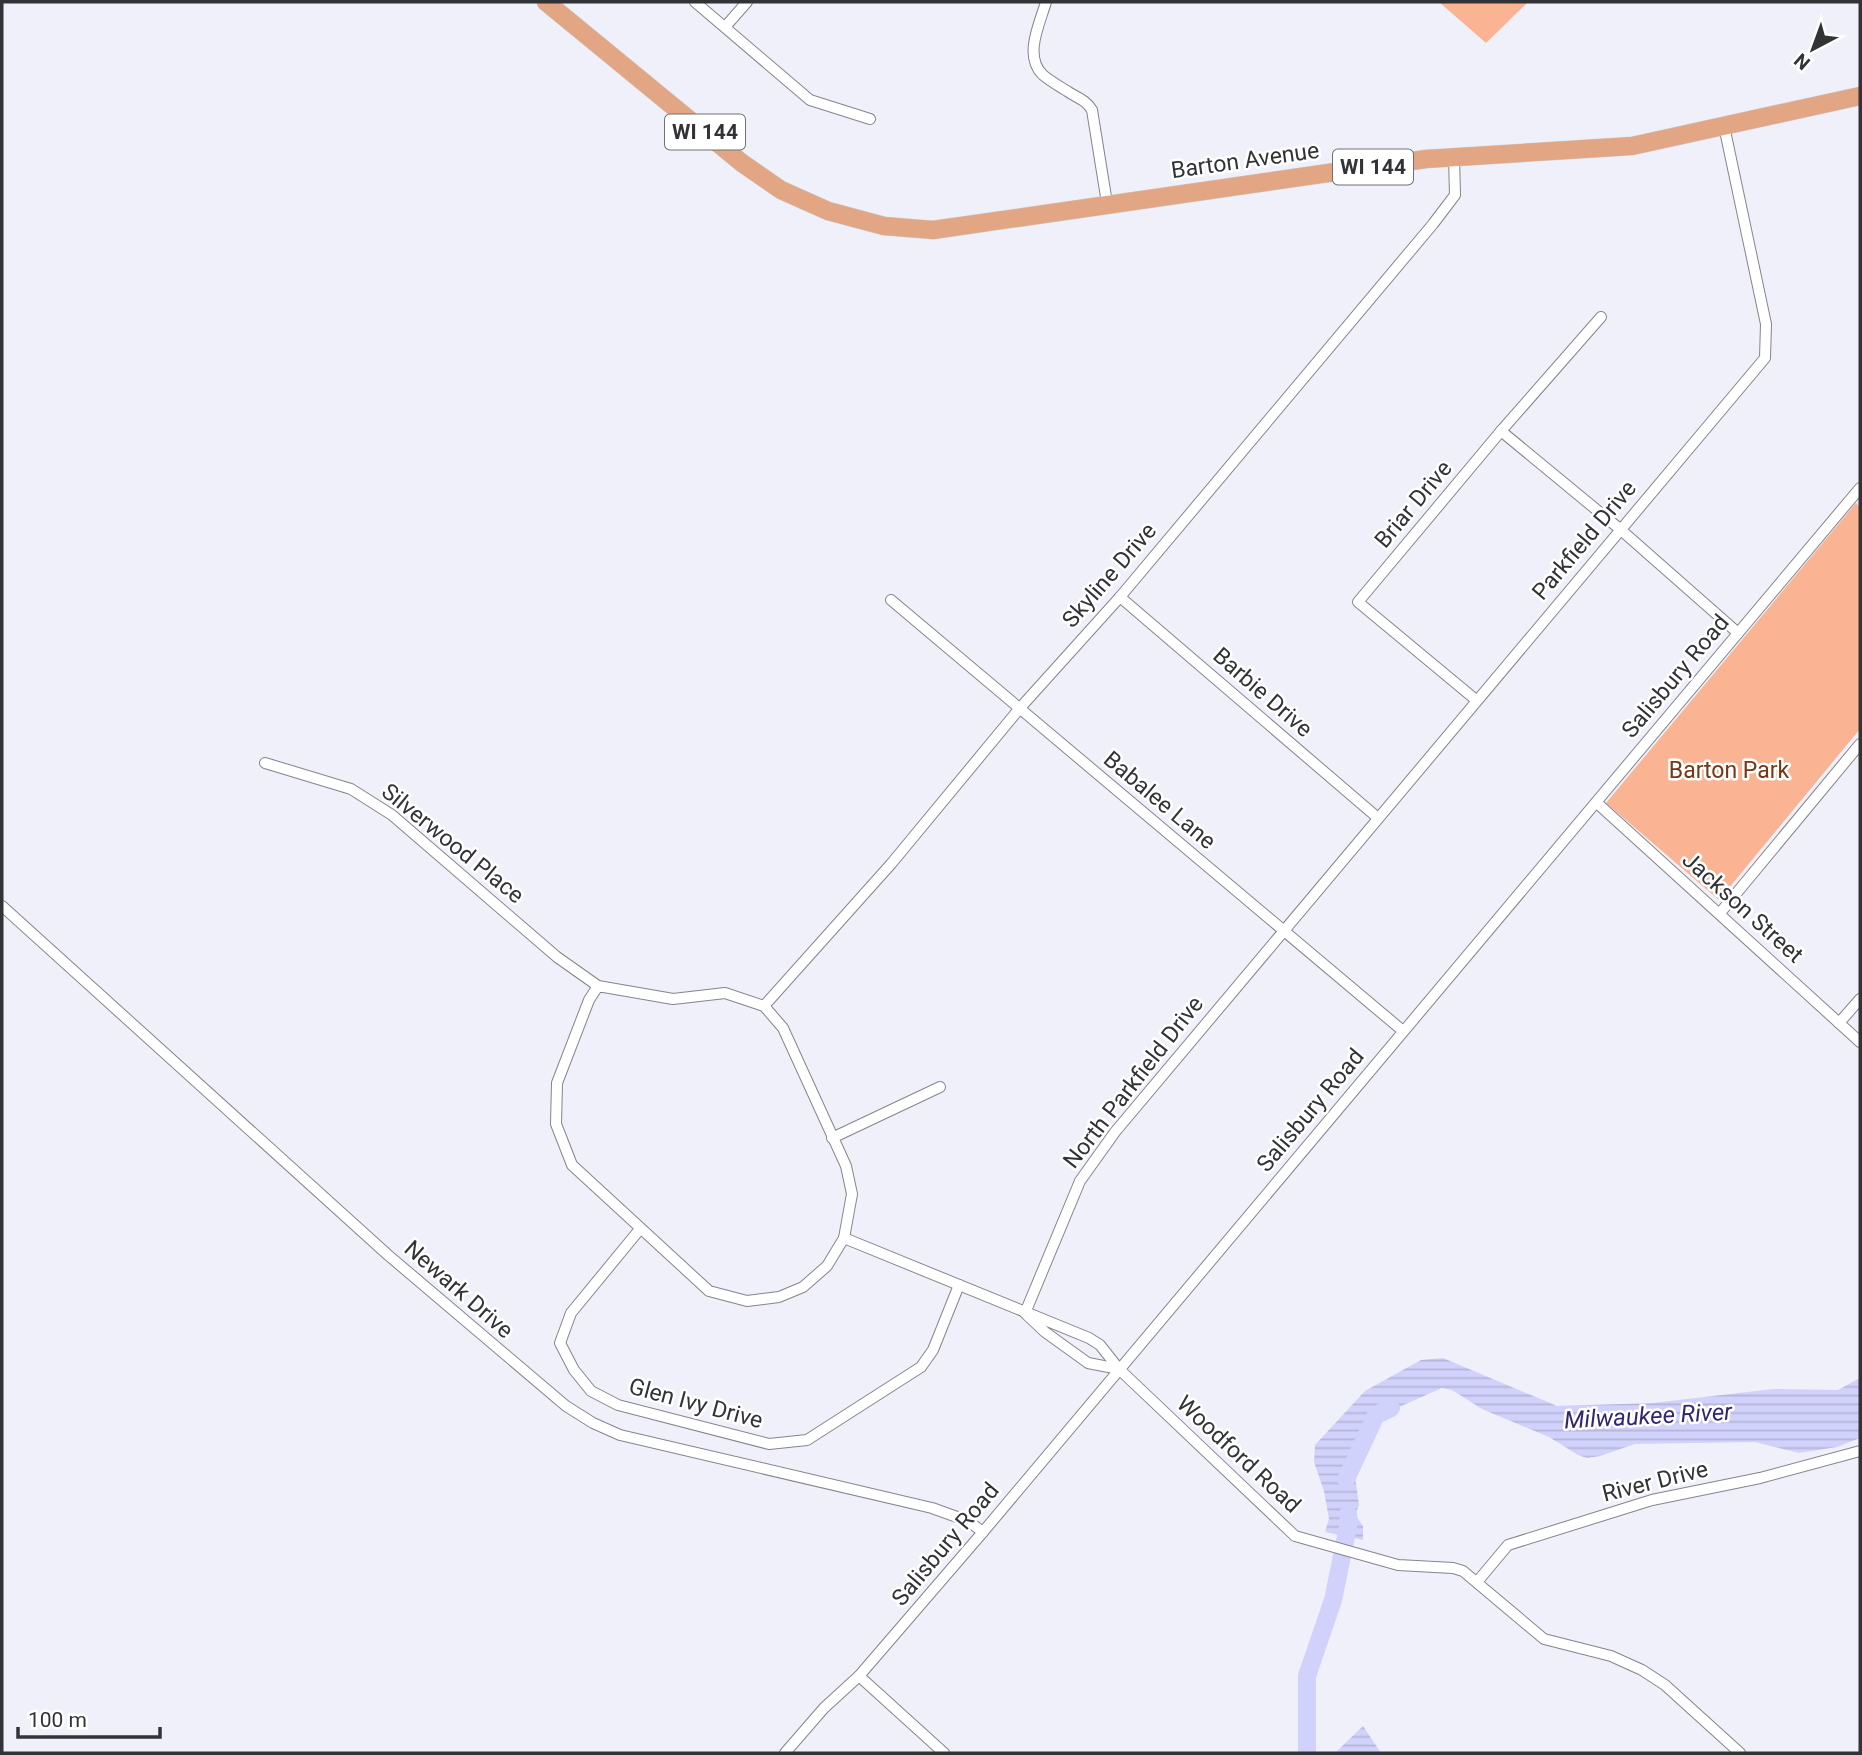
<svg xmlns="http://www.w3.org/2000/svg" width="1862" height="1755" font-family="Roboto,sans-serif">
<defs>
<pattern id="water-rules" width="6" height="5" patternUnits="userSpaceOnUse" patternTransform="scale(1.75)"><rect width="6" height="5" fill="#d1d2fb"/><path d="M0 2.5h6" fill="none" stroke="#b4b5d8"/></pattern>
</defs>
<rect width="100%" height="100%" fill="#eff0f9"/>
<!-- green -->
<g fill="#fab493">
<polygon points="1439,2 1528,2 1486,43"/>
<polygon points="1856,503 1860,507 1860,729 1719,900 1606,803"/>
</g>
<!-- water -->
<g fill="url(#water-rules)">
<polygon points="1443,1358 1557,1406 1653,1403 1773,1389 1838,1390 1860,1378 1860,1438 1837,1447 1799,1453 1755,1442 1635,1444 1600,1456 1587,1458 1578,1455 1549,1437 1482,1409 1452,1390 1442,1388 1381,1415 1365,1425 1359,1436 1354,1469 1359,1505 1355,1515 1363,1526 1363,1540 1325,1532 1329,1519 1324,1491 1314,1462 1315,1445 1365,1391 1421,1360"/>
<polygon points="1363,1726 1381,1753 1335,1753"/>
</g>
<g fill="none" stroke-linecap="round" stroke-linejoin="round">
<!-- river -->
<g stroke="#d1d2fb" stroke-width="18">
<polyline points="1346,1479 1376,1415 1391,1408"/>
<polyline points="1307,1753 1307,1676 1333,1600 1349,1522 1348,1514"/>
</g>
<defs>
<g id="street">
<polyline points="695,2 810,100 870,119"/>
<path d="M1046 2C1040 23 1023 56 1043 75 1050 81 1059 86 1067 91 1077 98 1085 99 1092 110L1107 203"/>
<polyline points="725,27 747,2"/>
<polyline points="1501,431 1621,530 1738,633"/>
<polyline points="1120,597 1378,818"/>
<polyline points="891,600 1403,1031"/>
<polyline points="1476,700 1358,602 1501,431 1601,317"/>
<polyline points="265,763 351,789 392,815 557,957 598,986"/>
<polyline points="1597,803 1860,1042"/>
<polyline points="2,906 388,1255 566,1406 593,1423 620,1435 932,1508 968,1521 983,1532"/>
<polyline points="1720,913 1860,744"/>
<polygon points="598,986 673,999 725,993 764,1006 783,1028 846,1166 852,1194 844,1238 827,1266 803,1287 779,1297 747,1301 709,1291 572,1165 556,1124 557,1083 589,1000"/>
<polyline points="764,1006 891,864 1020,708 1120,597 1433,224 1455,195 1454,157"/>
<polyline points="1839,1023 1860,999"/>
<polyline points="832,1138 940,1087"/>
<polyline points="640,1229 571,1313 560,1343 574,1370 591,1391 618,1405 769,1444 807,1440 921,1367 933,1350 959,1285"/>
<polyline points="844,1238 1089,1338 1100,1345 1119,1369 1295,1536 1398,1565 1453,1568 1463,1571 1544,1639 1611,1656 1642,1670 1665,1685 1740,1753"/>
<polyline points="1025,1313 1080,1181 1115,1132 1765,358 1766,324 1724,126"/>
<polyline points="1027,1315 1045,1332 1088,1363 1119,1369"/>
<polyline points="1477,1582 1508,1545 1652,1500 1760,1478 1860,1451"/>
<polyline points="859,1676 944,1753"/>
<polyline points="785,1753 824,1708 859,1676 983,1532 1860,488"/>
</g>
<polyline id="primary" points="546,2 742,163 781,190 828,211 884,226 933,230 1426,159 1632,146 1860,96"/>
</defs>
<!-- street casing -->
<use href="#street" stroke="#84858d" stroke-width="12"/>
<!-- primary casing -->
<use href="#primary" stroke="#cececf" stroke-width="19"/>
<!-- street -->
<use href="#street" stroke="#fff" stroke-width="10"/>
<!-- primary -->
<use href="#primary" stroke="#e3a685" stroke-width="18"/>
</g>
<g text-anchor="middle" stroke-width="5" stroke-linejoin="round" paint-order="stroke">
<!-- shield labels -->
<g fill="#fff" stroke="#707072" stroke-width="2">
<rect x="665" y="114.5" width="80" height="35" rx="5"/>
<rect x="1333" y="149.5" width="80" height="35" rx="5"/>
</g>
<g font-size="21" font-weight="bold" fill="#323336">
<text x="705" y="139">WI 144</text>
<text x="1373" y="174">WI 144</text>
</g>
<!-- street labels -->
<g font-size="23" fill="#323336" stroke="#fff">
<text transform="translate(1245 160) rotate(-8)" y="8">Barton Avenue</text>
<text transform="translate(1413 504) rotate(-50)" y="8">Briar Drive</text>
<text transform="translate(1584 540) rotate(-50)" y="8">Parkfield Drive</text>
<text transform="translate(1109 575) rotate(-49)" y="8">Skyline Drive</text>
<text transform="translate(1675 676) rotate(-50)" y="8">Salisbury Road</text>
<text transform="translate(1263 692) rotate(41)" y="8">Barbie Drive</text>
<text transform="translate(1160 800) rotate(40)" y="8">Babalee Lane</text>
<text transform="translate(453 843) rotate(39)" y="8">Silverwood Place</text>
<text transform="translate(1743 907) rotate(42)" y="8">Jackson Street</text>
<text transform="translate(1133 1082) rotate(-52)" y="8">North Parkfield Drive</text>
<text transform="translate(1310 1110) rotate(-50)" y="8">Salisbury Road</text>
<text transform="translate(459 1289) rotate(41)" y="8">Newark Drive</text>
<text transform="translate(696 1403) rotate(15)" y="8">Glen Ivy Drive</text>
<text transform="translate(1239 1454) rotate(43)" y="8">Woodford Road</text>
<text transform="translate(1655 1481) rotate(-14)" y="8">River Drive</text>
<text transform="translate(945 1544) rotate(-50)" y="8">Salisbury Road</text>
</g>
<!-- park labels -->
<g font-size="23" fill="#763714" stroke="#fff">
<text x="1729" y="778">Barton Park</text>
</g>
<!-- water labels -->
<g font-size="24" font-style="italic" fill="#322672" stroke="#fff">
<text transform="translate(1648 1416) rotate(-3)" y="8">Milwaukee River</text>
</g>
</g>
<!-- border -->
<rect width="1862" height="1755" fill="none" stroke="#323336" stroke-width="7"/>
<!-- north arrow -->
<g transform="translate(1813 49) rotate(221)" stroke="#ffffff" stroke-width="5" paint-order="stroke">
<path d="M0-5L12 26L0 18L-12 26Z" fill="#323336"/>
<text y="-10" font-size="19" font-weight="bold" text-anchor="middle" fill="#323336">N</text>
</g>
<!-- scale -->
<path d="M18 1727v10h142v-10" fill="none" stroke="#323336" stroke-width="3.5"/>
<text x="28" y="1727" font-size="21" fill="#323336" stroke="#ffffff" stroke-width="5" paint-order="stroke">100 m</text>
</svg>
